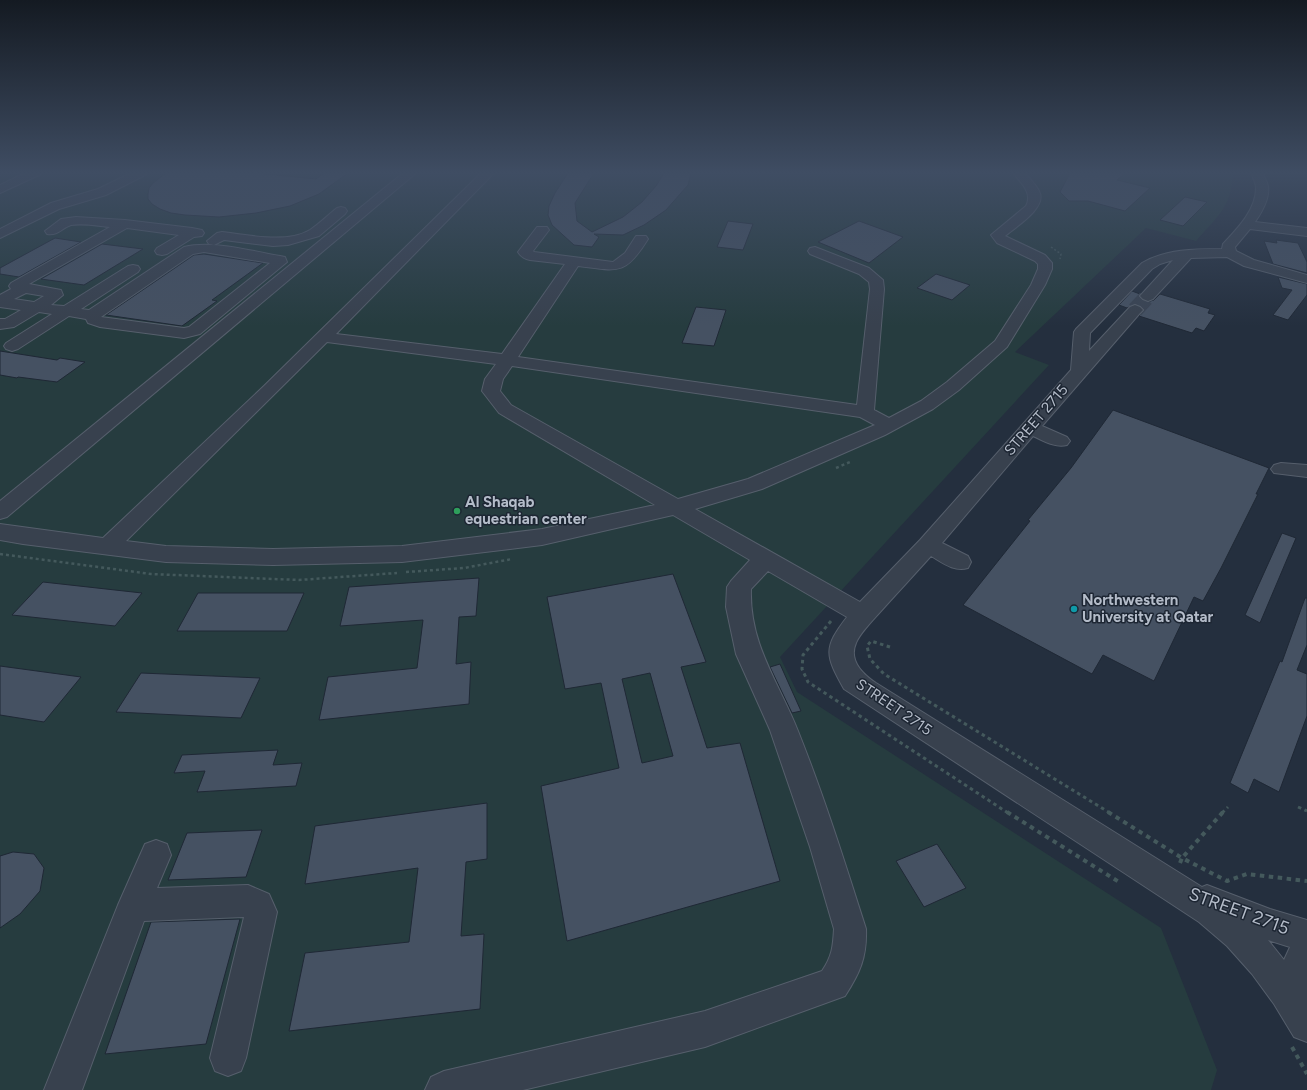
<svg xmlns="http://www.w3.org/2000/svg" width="1307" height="1090" font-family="Figtree,sans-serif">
<rect width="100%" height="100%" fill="#242f3e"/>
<!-- green -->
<path fill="#263c3f" d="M0 173H1232C1234 205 1215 219 1196 241L1146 228 1015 352 1049 365 780 657 797 692 1161 928 1217 1070 1211 1090H0Z"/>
<!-- building -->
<g fill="#455162" stroke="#1f2835" fill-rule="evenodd">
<polygon points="166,173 256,173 316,179 324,173 348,173 319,194 290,206 256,213 219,217 185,215 171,213 160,209 152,204 148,199 148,194 149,188 153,183"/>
<polygon points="568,173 594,173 575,203 577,221 592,232 623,217 642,202 656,186 664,173 691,173 688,185 666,210 644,225 623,235 594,234 599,237 592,247 574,245 552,225 548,215 549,206 555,193"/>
<polygon points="1070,173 1125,173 1117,180 1150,188 1125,211 1088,201 1069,201 1060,192"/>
<polygon points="1185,197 1207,202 1183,226 1160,220"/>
<polygon points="728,221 753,224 743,250 717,247"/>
<polygon points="859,221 903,237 869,263 818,242"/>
<polygon points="55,238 81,242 19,277 0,274 0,268"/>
<polygon points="1276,240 1298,243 1307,262 1307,273 1273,264 1264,241 1277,243"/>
<polygon points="102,244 143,249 84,285 41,279"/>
<polygon points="204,254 263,263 212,300 217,301 182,326 106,315 194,255"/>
<polygon points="936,274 970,285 952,300 917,288"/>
<polygon points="1278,277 1307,284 1307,295 1288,320 1273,315 1292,290 1282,288"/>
<polygon points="1132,291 1140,294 1139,297 1147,302 1154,300 1160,294 1210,309 1208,313 1215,315 1204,331 1196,328 1192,333 1139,316 1144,310 1141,306 1136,304 1127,308 1119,305"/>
<polygon points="696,307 726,310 714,346 682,343"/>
<polygon points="0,351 57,360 60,358 85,362 57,382 18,377 17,378 0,375"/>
<polygon points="1113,410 1269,468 1256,494 1258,494 1221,568 1203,601 1194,597 1154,681 1103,655 1092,674 963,605 1030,521 1028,520 1071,468"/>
<polygon points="1282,533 1296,538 1260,623 1245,615"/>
<path d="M673 574 706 662 681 667 707 748 740 743 780 881 567 941 541 786 619 768 601 683 565 689 547 597ZM650 673 673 756 642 763 622 679Z"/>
<polygon points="479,578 476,616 459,617 456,664 471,662 469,704 319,720 328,677 417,668 423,620 340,626 349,587"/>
<polygon points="43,582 142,593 115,626 12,615"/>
<polygon points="198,593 304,593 287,631 177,631"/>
<polygon points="1305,598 1307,598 1307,645 1297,670 1307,674 1307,716 1279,792 1254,779 1248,793 1230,783 1280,661 1282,662"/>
<polygon points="780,664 801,711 792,713 770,667"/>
<polygon points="0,666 81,677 44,722 0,715"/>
<polygon points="141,673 260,678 241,718 116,712"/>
<polygon points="278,750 273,765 302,763 296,786 197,792 205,771 174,773 182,755"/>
<polygon points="487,803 487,859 466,862 461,936 484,934 480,1009 289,1031 305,953 409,942 418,868 305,884 315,826"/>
<polygon points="262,830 246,877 168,880 187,833"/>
<polygon points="937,844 966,888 924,907 896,861"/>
<polygon points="13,852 34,854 44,868 40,891 20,914 0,928 0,856"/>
<polygon points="240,919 206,1044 105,1054 151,922"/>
</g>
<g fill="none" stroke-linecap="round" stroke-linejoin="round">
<!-- minor-tunnel -->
<polyline stroke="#3a4453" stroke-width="16" stroke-dasharray="16 8" stroke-linecap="butt" points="1135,310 1148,296"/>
<defs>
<g id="minor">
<polygon points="25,173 41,173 39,175 0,193 0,185"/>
<polygon points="131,173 147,173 145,175 106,195 59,209 0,238 0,229 51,203 98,189"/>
<polygon points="403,173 416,173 7,517 0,519 0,501"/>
<path d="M481 173H494L336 334 502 354 565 264 530 260C525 259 521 257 518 252L537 227H547L549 230 533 251 534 252 613 262 625 253 636 236H646L648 239C625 276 618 271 578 266L518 357 857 405 870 289 869 282 859 274 810 254 808 251 810 248 815 247 869 268 883 280 884 289 874 410 889 418 921 401 947 382 995 341 1031 285 1038 269V264L1035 261 997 243 991 235 1026 206C1033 193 1021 183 1013 173H1025C1030 179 1036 185 1039 191 1048 207 1017 226 1005 236L1045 255 1052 263V269L1045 285 1007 347 959 390 933 409 885 435 762 489 695 509 860 602 920 540 1071 370 1074 332 1076 329 1142 263C1166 249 1195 249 1222 249L1223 244C1237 229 1256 210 1256 188 1256 183 1253 178 1251 173H1263C1264 177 1267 181 1268 186 1270 198 1262 212 1255 222L1307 228V236L1250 229 1235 247 1236 251 1254 260 1307 275V283L1244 266 1227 257 1191 258 1153 299 1148 301 1143 299 1140 296 1173 260 1160 264 1152 269 1090 333 1089 351 1130 307 1135 305 1140 307 1143 310 1140 313 1042 426 1067 437 1070 441 1067 445C1055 448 1044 441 1033 436L942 543 968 556 971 562 968 568C954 572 943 563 931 556 914 575 897 593 881 611 873 620 860 633 856 643 848 661 864 675 876 683L1202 887 1207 885 1270 909 1307 920V1042L1294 1037 1274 1004 1252 974 1227 946 1199 922 844 689C825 655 823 648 847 617L768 571 751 589C749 644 779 683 798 731 824 796 845 863 866 929 867 957 860 973 845 996L705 1047 523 1090H425L431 1077 444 1071 705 1011 822 971C832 956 833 947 834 929L810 847 770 730 736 654 726 607 727 587 731 581 750 560 673 515 542 545 402 562 273 565 166 562 23 544 0 540V524L103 538 264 386ZM327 342 496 364 485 379 482 391 499 413 655 505 542 529 402 546 273 549 166 546 126 541ZM512 366 860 417 875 425 748 479 678 499 511 405 500 391 503 379ZM1268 940 1290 947 1284 960Z"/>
<path d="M341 207 345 208 347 211 345 214 319 236 288 245 273 246 224 240 214 245 209 244 207 241 217 233 222 232C249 235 286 244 310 230 319 224 328 215 337 208Z"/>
<path d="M76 217 125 220 192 228 202 230 204 233 202 236 194 237 167 254 162 255 157 254 155 251 157 248 179 235 127 228 29 284 61 290 63 295 51 305 64 306 128 266 133 265 138 266 140 269 138 272 81 309 89 310 184 247C212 240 251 251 280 256L285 257 287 262 200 334 184 338 100 327 88 323 86 319 69 316 18 349 12 351 6 349 4 346 6 343 52 314 39 312 14 327 0 329V319H5L21 310 0 307V295L11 289 9 286 11 283 110 227C98 226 83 223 71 225 62 228 58 236 47 234L45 231 61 219ZM204 252 270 263 189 327 184 328 101 317 193 254ZM26 293 44 296 34 302 14 299Z"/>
<polygon points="1281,463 1307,465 1307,477 1274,473 1271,469 1274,465"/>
<polygon points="156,840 167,844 171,855 157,888 248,885 269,894 277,912 246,1058 241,1071 228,1076 215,1071 210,1058 244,917 144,921 82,1090 44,1090 118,905 145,844"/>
</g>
</defs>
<!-- minor casing -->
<use href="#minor" stroke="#565f6c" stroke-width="2"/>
<!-- path-far3 -->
<polyline stroke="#44595c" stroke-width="1.5" stroke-dasharray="2 2" stroke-linecap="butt" points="1051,247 1061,254 1060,259"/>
<!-- path-far2 -->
<g stroke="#44595c" stroke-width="2.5" stroke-dasharray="3 3" stroke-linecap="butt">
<polyline points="836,468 850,462"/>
<polyline points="0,554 151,574 299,580 397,573"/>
<polyline points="406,572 464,568 512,559"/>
</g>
<!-- path-far1 -->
<g stroke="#44595c" stroke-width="3" stroke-dasharray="3.5 3.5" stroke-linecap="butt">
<polyline points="831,621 803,655 802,669 808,682 1008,813"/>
<polyline points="890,647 871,641 867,646 870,659 884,674 1110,813"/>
<polyline points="1298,807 1307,811"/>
<polyline points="1222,813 1228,807"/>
</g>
<!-- path -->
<g stroke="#44595c" stroke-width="4" stroke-dasharray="4.5 4.5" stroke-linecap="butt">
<polyline points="1007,812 1119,882"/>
<polyline points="1108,812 1182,858 1223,812"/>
<polyline points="1180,863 1182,858 1227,881 1247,874 1307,881"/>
<polyline points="1292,1047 1307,1074"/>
</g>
<!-- minor -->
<use href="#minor" fill="#38414e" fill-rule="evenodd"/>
</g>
<!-- sky -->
<linearGradient id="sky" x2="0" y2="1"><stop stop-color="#141a22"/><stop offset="0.53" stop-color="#3f4d63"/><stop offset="1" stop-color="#3f4d63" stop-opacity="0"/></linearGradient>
<rect width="1307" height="326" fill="url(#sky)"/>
<!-- markers -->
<circle fill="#2e9e5b" stroke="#1d2633" stroke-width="1.5" cx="457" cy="511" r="4"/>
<circle fill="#0f9aa8" stroke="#1d2633" stroke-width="1.5" cx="1074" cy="609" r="4"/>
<g text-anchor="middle" stroke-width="3" stroke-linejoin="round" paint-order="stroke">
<!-- street labels -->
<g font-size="15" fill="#b4bcc9" stroke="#1d2633">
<text transform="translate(1036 420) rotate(-49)" y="5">STREET 2715</text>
<text transform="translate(894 707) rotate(34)" y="5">STREET 2715</text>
</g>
<!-- poi labels -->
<g font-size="15" font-weight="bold" fill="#b4bcc9" stroke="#1d2633" text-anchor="start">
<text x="465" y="507">Al Shaqab<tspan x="465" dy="17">equestrian center</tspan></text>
<text x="1082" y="605">Northwestern<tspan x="1082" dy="17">University at Qatar</tspan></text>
</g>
<!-- near-street labels -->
<g font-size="18" fill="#b4bcc9" stroke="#1d2633">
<text transform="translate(1239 911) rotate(20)" y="6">STREET 2715</text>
</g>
</g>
</svg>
